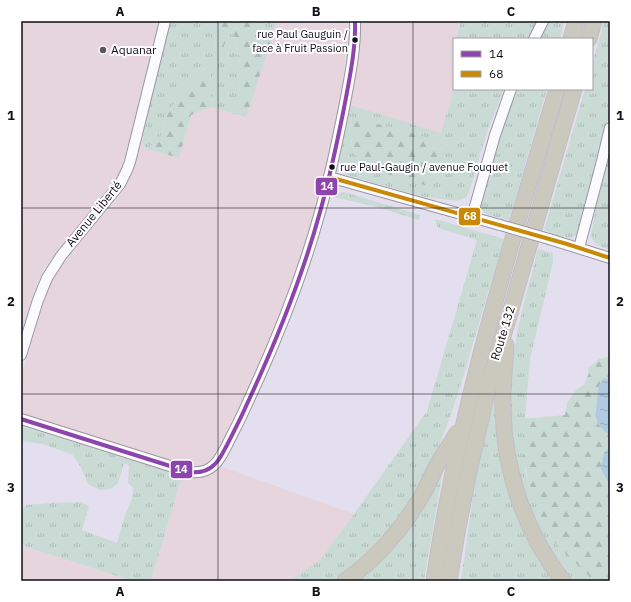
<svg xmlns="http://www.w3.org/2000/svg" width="631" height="602" font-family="'IBM Plex Sans',sans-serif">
<defs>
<pattern id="grass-tufts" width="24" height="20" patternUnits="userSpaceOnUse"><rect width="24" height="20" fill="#c9dbd4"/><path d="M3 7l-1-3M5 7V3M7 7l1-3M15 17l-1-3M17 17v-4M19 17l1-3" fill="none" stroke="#acbbb5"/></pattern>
<pattern id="forest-firs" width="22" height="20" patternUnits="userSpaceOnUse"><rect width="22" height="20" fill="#c9dbd4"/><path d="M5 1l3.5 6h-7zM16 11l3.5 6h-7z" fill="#acbbb5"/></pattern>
<pattern id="water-ripples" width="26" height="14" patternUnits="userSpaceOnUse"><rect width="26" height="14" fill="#b0cae1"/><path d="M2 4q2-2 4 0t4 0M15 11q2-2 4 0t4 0" fill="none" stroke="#96acc0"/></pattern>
</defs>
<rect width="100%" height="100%" fill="#e4dfee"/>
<!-- industrial -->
<g fill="#e6d5dc">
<polygon points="21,21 160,21 128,154 123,168 114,181 44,268 36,286 21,335"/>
<polygon points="277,21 350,21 350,26 344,71 340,98 327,163 319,197 303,252 282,311 269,344 255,374 217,453 206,464 199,467 194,468 185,466 21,413 21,376 47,292 51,281 57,271 87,234 123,191 132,174 142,141 144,147 147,149 179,158 191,115 211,107 246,118"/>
<polygon points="360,21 461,21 456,39 454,39 454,89 441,134 350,105 360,39 361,30"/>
<polygon points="220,466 354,514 320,560 290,581 151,581 182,476 191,478 206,476 212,473"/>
<polygon points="21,545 133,581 21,581"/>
</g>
<!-- grass -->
<g fill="url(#grass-tufts)" fill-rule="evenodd">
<polygon points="171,21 185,21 194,22 195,21 219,21 214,49 222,49 230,31 234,35 238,56 240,81 239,100 241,116 211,107 210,82 211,70 206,67 201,71 168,111 159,142 152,145 147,149 144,147 142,141 148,110 163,47"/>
<polygon points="260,21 277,21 272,38"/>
<polygon points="461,21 537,21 528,39 456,39"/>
<polygon points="547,21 564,21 560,39 538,39"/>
<path d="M604 21H610V109L605 133 579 232C571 244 554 233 544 230L585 89H592V65Z"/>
<path d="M454 89H504L487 132 469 192 467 196 465 198 457 201 426 197 417 195 347 175C341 171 339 167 339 160L350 105 441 133ZM352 117 357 159 349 133Z"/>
<path d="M515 89H547L509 220 503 218V219C495 216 483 215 480 207L500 133Z"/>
<path d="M610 153V228L609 231H610V250C601 247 593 245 591 235L596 205Z"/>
<polygon points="341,192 344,192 420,215 419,220 374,206 333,197 336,194"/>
<polygon points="435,219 504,239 461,384 452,411 435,457 408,505 376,546 335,581 290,581 320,560 354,514 427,411 477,240 438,228"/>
<path d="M538 249 553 253V262L530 359 525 418H533L529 425 525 471 543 521 548 533 552 540 594 581H572C556 560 540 536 530 510 512 461 505 411 513 358 518 321 529 285 538 249Z"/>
<polygon points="496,381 499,421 556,581 461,581 474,488 483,440"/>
<polygon points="21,426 182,476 151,581 133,581 21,545 21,508 27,505 50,503 81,502 89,506 82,530 117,543 125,515 132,499 133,488 128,483 129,465 124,463 118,483 111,489 100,490 88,484 80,466 73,455 43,444 21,441"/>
<polygon points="440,469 443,470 424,581 353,581"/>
</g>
<!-- forest -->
<g fill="url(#forest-firs)">
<polygon points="219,21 260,21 272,38 246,118 241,116 239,100 240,81 238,56 234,35 231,31 222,49 217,53 214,52"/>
<polygon points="207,67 211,70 210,82 211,107 191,115 179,158 147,149 152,145 159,142 168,111 201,71"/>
<polygon points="352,117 440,141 440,155 425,185 363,167 357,159 349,133"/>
<path d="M608 357 610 358V379L604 378C602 386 594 409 595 416 596 424 605 431 610 437V448L604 452 608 483 610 485V581H594L552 540C546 530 542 519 538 508 529 485 520 460 525 435 527 429 530 424 533 418L565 415 567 403 576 390 584 385 589 373 588 368 599 359Z"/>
</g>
<!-- water -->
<g fill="url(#water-ripples)">
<polygon points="604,378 610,379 610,437 598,424 595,416 599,385"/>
<polygon points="610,448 610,485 601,469 604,452"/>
</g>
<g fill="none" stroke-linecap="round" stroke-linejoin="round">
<defs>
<g id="minor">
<polyline points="534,39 543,21"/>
<polyline points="329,177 500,225"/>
<polyline points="472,217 495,135 511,89"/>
<polyline points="549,239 610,258"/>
<polyline points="579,248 602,161 610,128"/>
<polyline points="21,355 38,300 47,278 61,256 120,184 127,170 130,162 165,21"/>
<path d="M21 419 189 472C198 473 207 472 214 465 220 460 223 452 227 445 234 431 241 418 247 404 276 342 302 278 320 212 330 177 337 143 344 108 349 81 356 49 355 21"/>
</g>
<g id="highway">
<polyline points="571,39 576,21"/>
<polyline points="589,39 594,21"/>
<path d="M506 345C505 366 502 388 503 409 504 471 525 532 563 581"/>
<path d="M345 581C376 559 402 529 421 497 428 486 432 473 439 462 445 452 451 443 457 433"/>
<path d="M434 581C458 413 509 251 557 89"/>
<polyline points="449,581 457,533 468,476 489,383 509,316 574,89"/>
</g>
</defs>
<!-- minor casing -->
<use href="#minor" stroke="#9a96a2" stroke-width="12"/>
<!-- highway casing -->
<use href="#highway" stroke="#c1bfc6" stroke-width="17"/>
<!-- minor -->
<use href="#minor" stroke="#fbfafc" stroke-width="10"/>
<!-- highway -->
<use href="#highway" stroke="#cbc9bd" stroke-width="15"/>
<defs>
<polyline id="minor-bridge" points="500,225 549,239"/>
</defs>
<!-- minor-bridge casing -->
<use href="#minor-bridge" stroke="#9a96a2" stroke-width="12" stroke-linecap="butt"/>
<!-- minor-bridge -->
<use href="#minor-bridge" stroke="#fbfafc" stroke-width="10"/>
<defs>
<path id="bus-1" d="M21 419 189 472C198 473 207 472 214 465 220 460 223 452 227 445 234 431 241 418 247 404 276 342 302 278 320 212 330 177 337 143 344 108 349 81 356 49 355 21"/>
<polyline id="bus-2" points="329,177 567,244 610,258"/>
</defs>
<!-- bus-1 casing -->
<use href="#bus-1" stroke="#fff" stroke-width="7"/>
<!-- bus-2 casing -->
<use href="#bus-2" stroke="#fff" stroke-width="7"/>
<!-- bus-1 -->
<use href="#bus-1" stroke="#8e44ad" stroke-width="4"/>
<!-- bus-2 -->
<use href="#bus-2" stroke="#c98805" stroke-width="4"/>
</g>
<!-- grid -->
<path fill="none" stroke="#110e17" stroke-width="1" stroke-opacity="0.55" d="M218 21V581M413 21V581M21 208H610M21 394H610"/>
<!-- markers -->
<g fill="#110e17" stroke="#fff" stroke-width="1.5">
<circle cx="355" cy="40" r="3.5"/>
<circle cx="332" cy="167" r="3.5"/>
</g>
<circle fill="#5b5762" stroke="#fff" stroke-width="1.5" cx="103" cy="50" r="4"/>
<g text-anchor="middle" stroke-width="4" stroke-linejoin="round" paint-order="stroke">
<!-- bus labels -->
<g font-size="11" fill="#110e17" stroke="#fff" text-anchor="end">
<text x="348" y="38">rue Paul Gauguin /<tspan x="348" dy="14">face à Fruit Passion</tspan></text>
<text x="340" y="171" text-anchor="start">rue Paul-Gaugin / avenue Fouquet</text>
</g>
<!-- poi labels -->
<g font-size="12" fill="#110e17" stroke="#fff" text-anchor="start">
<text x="111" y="54">Aquanar</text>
</g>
<!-- street labels -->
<g font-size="12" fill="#110e17" stroke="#fff">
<text transform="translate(94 214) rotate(-51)" y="4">Avenue Liberté</text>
<text transform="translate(503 333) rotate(-73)" y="4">Route 132</text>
</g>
</g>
<g stroke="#fff" stroke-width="1.5">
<rect x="315" y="177" width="23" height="19" rx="4" fill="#8e44ad"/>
<rect x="458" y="207" width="23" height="19" rx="4" fill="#c98805"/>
<rect x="170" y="460" width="23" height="19" rx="4" fill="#8e44ad"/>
</g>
<g font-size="11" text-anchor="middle" font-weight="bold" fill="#fff">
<text x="327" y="190">14</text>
<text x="470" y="220">68</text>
<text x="181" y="473">14</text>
</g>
<!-- border -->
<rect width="631" height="602" fill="none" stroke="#ffffff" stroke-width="44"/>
<!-- legend -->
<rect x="453" y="38" width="140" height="52" fill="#ffffff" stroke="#a09fa2"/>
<rect x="461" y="51" width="20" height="6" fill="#8e44ad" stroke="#a09fa2"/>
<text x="489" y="58" font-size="12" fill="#110e17">14</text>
<rect x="461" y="71" width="20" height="6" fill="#c98805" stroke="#a09fa2"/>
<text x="489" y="78" font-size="12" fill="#110e17">68</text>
<rect x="22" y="22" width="587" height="558" fill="none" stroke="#110e17" stroke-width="1.5"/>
<g font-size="13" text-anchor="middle" font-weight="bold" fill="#110e17">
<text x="120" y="16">A</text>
<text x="316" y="16">B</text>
<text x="511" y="16">C</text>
<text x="11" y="120">1</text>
<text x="620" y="120">1</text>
<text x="11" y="306">2</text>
<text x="620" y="306">2</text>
<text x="11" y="492">3</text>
<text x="620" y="492">3</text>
<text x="120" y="596">A</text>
<text x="316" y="596">B</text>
<text x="511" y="596">C</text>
</g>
</svg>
